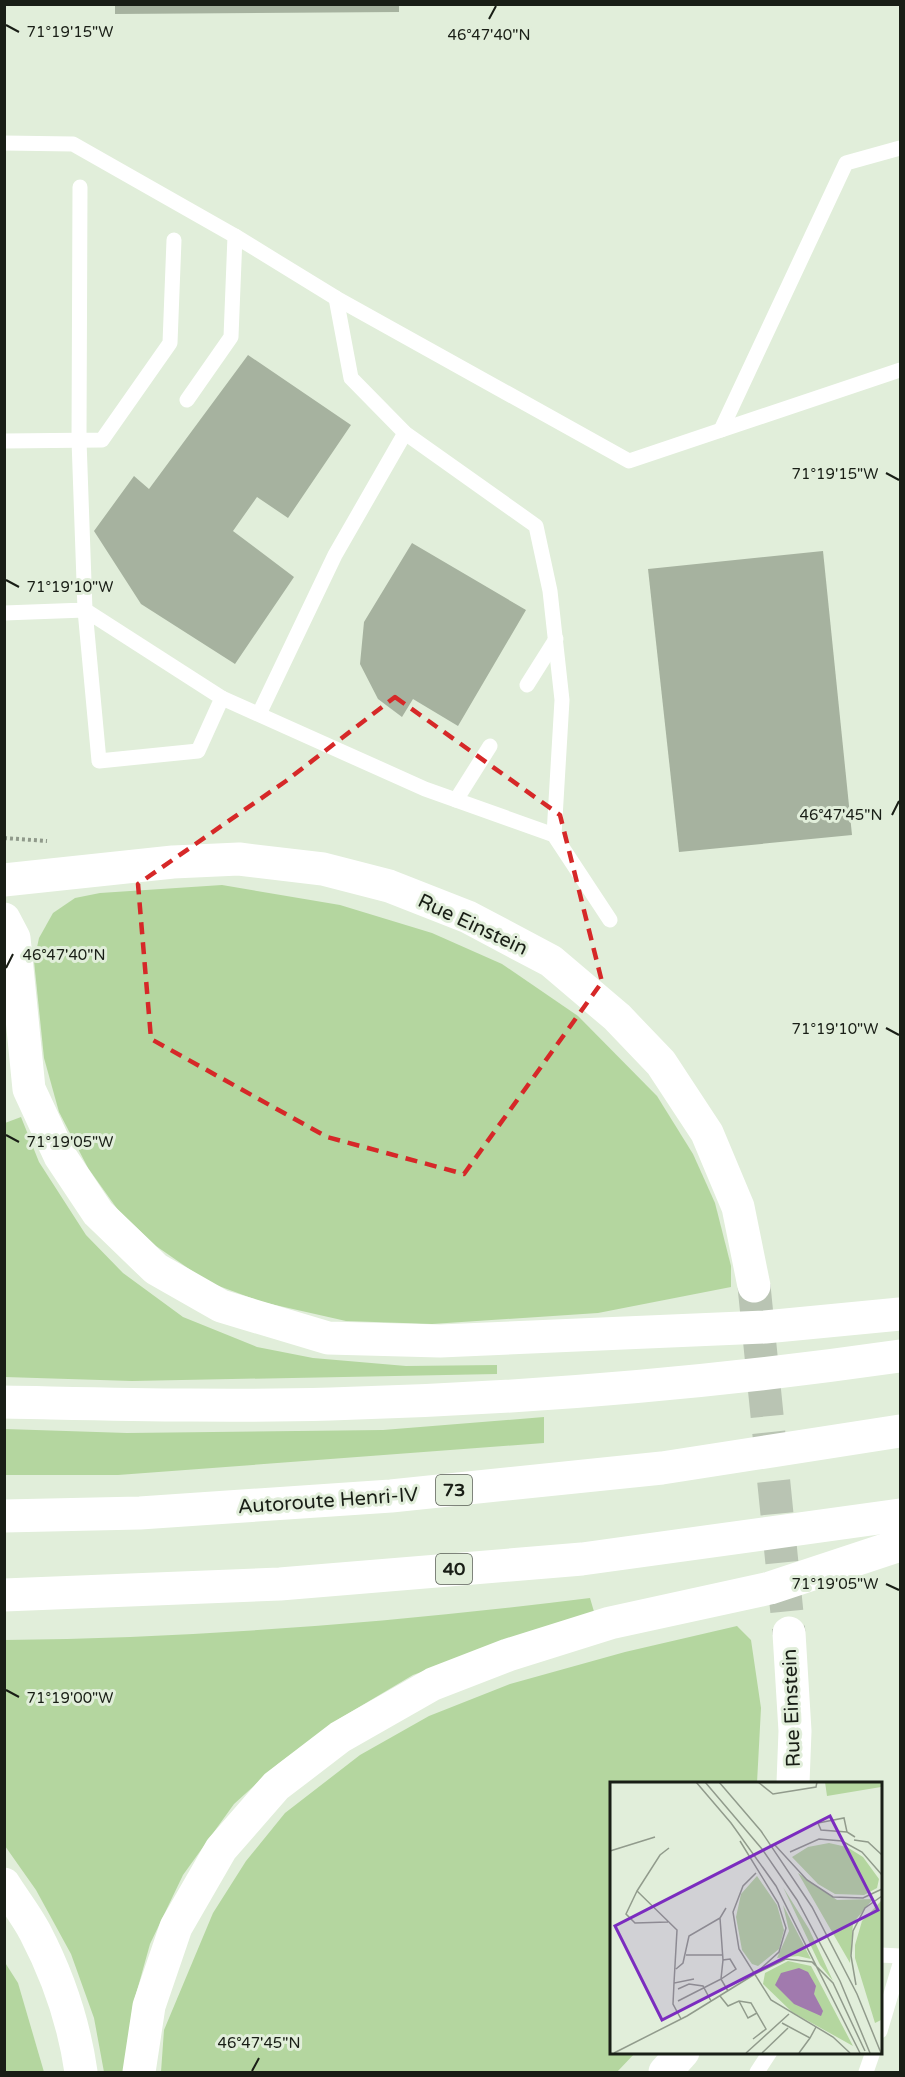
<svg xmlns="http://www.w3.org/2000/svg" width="905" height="2077" font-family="'Varela Round',sans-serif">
<rect width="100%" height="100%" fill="#e1eeda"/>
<!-- green -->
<g fill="#b4d69f">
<polygon points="222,885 340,905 432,933 502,964 578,1016 657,1096 693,1154 715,1203 731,1266 731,1287 598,1313 432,1324 346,1321 262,1302 208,1282 156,1246 118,1210 88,1168 59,1112 44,1058 34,961 39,938 53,913 75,898 100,893"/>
<polygon points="21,1117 39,1162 86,1235 123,1273 183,1317 257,1347 313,1358 406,1366 497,1365 497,1374 132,1381 5,1377 5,1123"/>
<polygon points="544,1417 544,1443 118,1475 5,1475 5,1429 127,1433 383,1430"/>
<path d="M590 1598 595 1615 493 1646 413 1675 339 1719 278 1764 234 1804 183 1875 150 1944 133 2005 124 2072H104L94 2018 71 1954 36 1890 5 1846 4 1640C201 1638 396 1622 590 1598Z"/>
<polygon points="737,1626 751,1640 761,1708 757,1783 611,1783 611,2052 636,2052 617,2072 161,2072 164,2030 213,1913 246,1861 285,1813 360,1755 429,1716 510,1684 625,1652"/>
<polygon points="4,1961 18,1983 44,2072 5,2072"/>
</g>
<!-- building -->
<g fill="#a6b29f">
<polygon points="115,4 399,4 399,12 115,14"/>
<polygon points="248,355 351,425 288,518 257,497 233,531 294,577 235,664 141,604 94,531 134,476 149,489"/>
<polygon points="412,543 526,610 458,726 413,699 402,717 378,699 360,664 364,622"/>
<polygon points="823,551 852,835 679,852 648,569"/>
</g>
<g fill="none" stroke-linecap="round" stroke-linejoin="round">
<!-- secondary-tunnel -->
<polyline stroke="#b9c4b3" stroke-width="33" stroke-dasharray="33 16" stroke-linecap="butt" points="754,1286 789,1633"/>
<!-- path -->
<polyline stroke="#909a8b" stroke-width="4" stroke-dasharray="3 3" stroke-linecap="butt" points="4,838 47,841"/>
<!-- lane -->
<g stroke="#fff" stroke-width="15">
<polyline points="4,143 73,144 235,236 231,337 187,400"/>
<polyline points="235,236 336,298 629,461 900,370"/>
<polyline points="336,298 351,378 405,433 536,526 550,591 562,700 554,835"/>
<polyline points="721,430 846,163 900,148"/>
<polyline points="4,441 102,440 170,343 174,240"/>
<polygon points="85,610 222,698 198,751 99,761"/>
<polyline points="4,613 85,610 79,440 80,187"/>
<polyline points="527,685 556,639"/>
<polyline points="222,698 425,789 554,835 610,920"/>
<polyline points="259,714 335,555 405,433"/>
<polyline points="456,800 490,746"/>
<polyline points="880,1955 900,1956"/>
<polyline points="880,2031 900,1964"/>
<polyline points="757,2072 770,2052"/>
<polyline points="866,2072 873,2052"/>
</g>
<!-- secondary -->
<g stroke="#fff" stroke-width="33">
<polyline points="4,880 173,862 239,859 323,869 389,886 468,917 551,961 617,1017 661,1063 707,1133 738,1207 754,1286"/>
<polyline points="789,1633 795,1731 793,1783"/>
<polyline points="665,2072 683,2052"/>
</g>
<!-- highway -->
<g stroke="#fff" stroke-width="33">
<polyline points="4,919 14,938 29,1089 60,1156 98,1213 156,1269 221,1306 328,1338 440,1341 765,1327 900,1314"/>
<path d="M4 1402C113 1404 222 1407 331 1404 521 1399 712 1383 900 1356"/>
<polyline points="4,1516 140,1513 391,1496 662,1468 900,1431"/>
<polyline points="4,1595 280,1584 582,1559 900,1515"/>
<path d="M4 1884C14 1900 26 1915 35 1932 58 1976 74 2023 81 2072"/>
<polyline points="139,2072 149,2006 176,1927 221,1849 276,1786 340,1737 433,1684 508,1655 610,1623 770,1588 900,1545"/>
</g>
</g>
<!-- marked area -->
<path fill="none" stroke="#d62828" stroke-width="4.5" stroke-dasharray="12 8" stroke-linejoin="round" d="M395 697 560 815 602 982 464 1174 327 1137 151 1039 138 884 286 781Z"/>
<!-- ticks -->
<path fill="none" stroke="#191e16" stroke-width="2" d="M489 19 496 6M6 25 19 32M886 473 899 480M6 580 19 587M892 815 899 801M6 968 13 954M886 1028 899 1035M6 1135 19 1142M886 1584 899 1590M6 1690 19 1697M252 2071 259 2058"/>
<g text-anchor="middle" stroke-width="6" stroke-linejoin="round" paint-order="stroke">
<!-- shield labels -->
<g fill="#e1eeda" stroke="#555c51" stroke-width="1.5">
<rect x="436" y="1475" width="36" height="30" rx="4.5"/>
<rect x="436" y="1554" width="36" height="30" rx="4.5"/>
</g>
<g font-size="18" font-weight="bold" fill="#191e16">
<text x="454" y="1496">73</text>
<text x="454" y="1575">40</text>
</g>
<!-- street labels -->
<g font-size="20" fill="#191e16" stroke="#e1eeda">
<text transform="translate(473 924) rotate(25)" y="7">Rue Einstein</text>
<text transform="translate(328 1500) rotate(-4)" y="7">Autoroute Henri-IV</text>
<text transform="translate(791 1708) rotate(-92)" y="7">Rue Einstein</text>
</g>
</g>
<!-- overview -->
<g transform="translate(610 1782)">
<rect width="272" height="272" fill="#e1eeda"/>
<path d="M215 0H271V5L217 14ZM219 61 237 65 253 75 269 97 267 106 254 113 225 112 208 102 182 75 198 65ZM188 91 227 118 263 117 243 141 240 181ZM147 94 167 123 174 148 169 167 148 184 142 182 132 168 126 135 131 112ZM173 105 199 147 223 199 210 183ZM271 119V238L265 241 245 176V163L252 139ZM173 123 201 177 188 174 167 176 179 149ZM178 179 201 184 243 264 182 230 153 202 155 191Z" fill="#b4d69f"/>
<path d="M189 186 198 190 206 204 204 212 213 229 211 234 184 222 165 203 171 191Z" fill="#a17aae"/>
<path fill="none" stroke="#919b8c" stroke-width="1.5" d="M22 0H49M86 0 121 41 166 104 250 271M95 0 152 67 187 118 230 199 260 271M109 0 151 49 202 125 247 212 271 271M148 0 163 12 206 5 207 0M237 50 211 48 208 41 234 36 237 50 245 55M244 58 258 60 272 73M130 59 168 121 176 146 169 170 145 192M164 62 197 98 223 115 253 116 272 107M59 66 50 73 27 109 67 148 64 201M0 69 45 55M180 70 209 57 232 59 252 70 272 93M146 91 133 104 123 130 129 167 161 218 223 255 240 271M27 109 16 132 25 141 58 140M76 173H113M120 177 126 187 111 197 113 178ZM113 178 110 136 116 126M66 187 73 181 79 154 110 136M145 192 176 177 202 180 223 201 255 269M246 203 241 174 243 149 255 126 272 114M68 207 79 202 93 204 101 219M110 214 118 224 129 219 141 221 156 247 143 257M68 219 111 197 118 209M129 219 138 236 147 231M71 237 63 222 64 201 84 197M172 241 200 256 206 245M4 271 77 234 145 192M136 271 179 232M152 271 178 246M189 271 200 256"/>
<path fill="#7b2cbf" fill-opacity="0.15" stroke="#7b2cbf" stroke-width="3" d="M220 34 268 128 52 238 5 144Z"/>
<rect width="272" height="272" fill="none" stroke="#191e16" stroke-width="3"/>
</g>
<g font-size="15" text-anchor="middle" fill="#191e16" stroke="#e1eeda" stroke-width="6" stroke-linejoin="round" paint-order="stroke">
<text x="70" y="37">71°19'15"W</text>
<text x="489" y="40">46°47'40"N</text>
<text x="835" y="479">71°19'15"W</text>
<text x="70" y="592">71°19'10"W</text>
<text x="841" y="820">46°47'45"N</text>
<text x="64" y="960">46°47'40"N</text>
<text x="835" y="1034">71°19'10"W</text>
<text x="70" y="1147">71°19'05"W</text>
<text x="835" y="1589">71°19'05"W</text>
<text x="70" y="1703">71°19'00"W</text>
<text x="259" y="2048">46°47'45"N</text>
</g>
<!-- border -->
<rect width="905" height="2077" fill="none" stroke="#191e16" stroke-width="12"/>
</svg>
